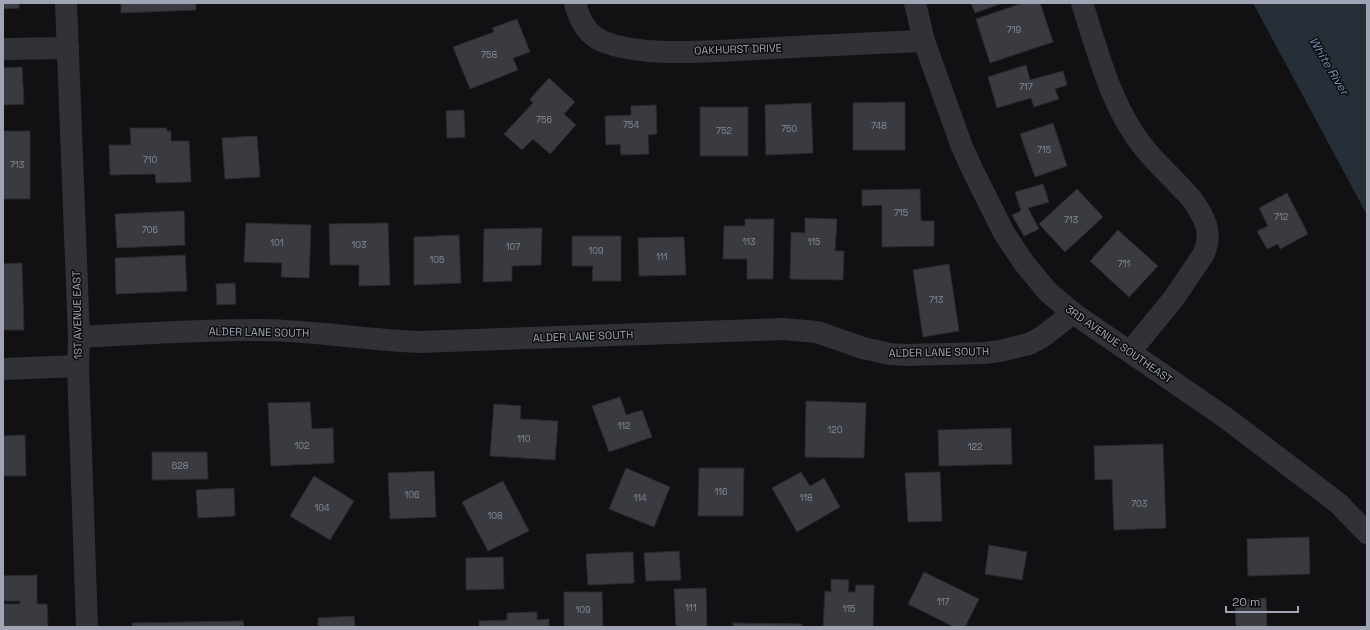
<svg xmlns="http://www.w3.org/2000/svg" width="1370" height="630" font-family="'Space Grotesk',sans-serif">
<rect width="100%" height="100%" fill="#111113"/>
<!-- water -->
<polygon fill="#262e37" points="1253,3 1367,3 1367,215"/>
<!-- building -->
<g fill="#3a3b41" stroke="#2b2a2f">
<polygon points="3,3 19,3 19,8 3,9"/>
<polygon points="121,3 196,3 196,10 121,13"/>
<polygon points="971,3 1003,3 975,13"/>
<polygon points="1023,3 1040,3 1053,42 990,63 976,19"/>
<polygon points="517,19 530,52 513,58 518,70 470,89 453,47 494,32 492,28"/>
<polygon points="1026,65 1030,80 1063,71 1067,85 1055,89 1059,99 1034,107 1031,98 997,108 988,77"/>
<polygon points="22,67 24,104 3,105 3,68"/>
<polygon points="549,78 575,102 564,114 576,125 550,154 533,139 522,150 504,134 533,103 530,99"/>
<polygon points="905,102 905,150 853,150 853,103"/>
<polygon points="811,103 813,153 766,155 765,105"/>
<polygon points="656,105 657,134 648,135 649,154 621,155 620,144 606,145 605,116 631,115 631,106"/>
<rect x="700" y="107" width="48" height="49"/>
<polygon points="464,110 465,137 447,138 446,111"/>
<polygon points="1053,123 1067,166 1035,177 1020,134"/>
<polygon points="130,128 166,128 167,131 171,131 171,141 189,141 191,182 156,183 155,174 110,175 109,145 131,145"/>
<rect x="3" y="131" width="27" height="68"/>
<polygon points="257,136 260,177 225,179 222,138"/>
<polygon points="1043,184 1049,202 1028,208 1039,229 1024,236 1012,215 1021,211 1015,192"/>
<polygon points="920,189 921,221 934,221 934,246 882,247 882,205 862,206 862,190"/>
<polygon points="1077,189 1103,217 1065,252 1039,224"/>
<polygon points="1287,193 1308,234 1280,249 1278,244 1267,249 1257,231 1268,226 1259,208"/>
<polygon points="184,211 185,245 117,248 115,214"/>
<polygon points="805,218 837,219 835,251 844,251 843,280 790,279 791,232 805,233"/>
<polygon points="745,219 774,219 773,279 747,279 747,259 723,259 724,226 745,226"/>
<polygon points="246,223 311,225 309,278 281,277 282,263 244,262"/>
<polygon points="388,223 390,285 359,286 359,265 330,265 329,224"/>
<polygon points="542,228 541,265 512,266 512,281 483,282 484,229"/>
<polygon points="1118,230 1158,266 1129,297 1090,261"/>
<polygon points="459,235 461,283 414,285 414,237"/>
<polygon points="572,236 621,236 621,281 592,281 593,266 572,266"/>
<polygon points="684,237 686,275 639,276 638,238"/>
<polygon points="185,255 187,291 116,294 115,258"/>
<polygon points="22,263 24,330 3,330 3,264"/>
<polygon points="949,264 959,331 923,337 913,270"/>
<polygon points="235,283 236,304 217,305 216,284"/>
<polygon points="620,397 626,415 642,410 652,437 609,452 592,406"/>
<polygon points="806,401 866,403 864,458 805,457"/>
<polygon points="310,402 312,429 333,428 334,463 271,466 268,403"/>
<polygon points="494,404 521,406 520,419 558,421 555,460 490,456"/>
<polygon points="1011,428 1012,464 939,466 938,430"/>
<polygon points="25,435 26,476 3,476 3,436"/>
<polygon points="1163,444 1166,528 1114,530 1112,479 1095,480 1094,446"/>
<polygon points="152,452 207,452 208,479 152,480"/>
<polygon points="626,468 670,487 654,527 609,509"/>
<polygon points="699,468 744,468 743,516 698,516"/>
<polygon points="434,471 436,517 390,519 388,473"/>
<polygon points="801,472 810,486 824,478 840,507 797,532 772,488"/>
<polygon points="940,472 942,521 908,522 905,473"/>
<polygon points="314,476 354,501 330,540 290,516"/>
<polygon points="503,481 529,531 488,551 462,502"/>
<polygon points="234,488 235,516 198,518 196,490"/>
<polygon points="1309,537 1310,574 1248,576 1247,539"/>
<polygon points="989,545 1027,552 1022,580 985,574"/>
<polygon points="679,551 681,580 646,581 644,553"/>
<polygon points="633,552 634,583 588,585 586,554"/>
<polygon points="503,557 504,589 466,590 466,558"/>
<polygon points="924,572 979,599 965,627 954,627 908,604"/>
<polygon points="37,575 37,604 47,604 48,627 3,627 3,604 20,604 20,601 3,601 3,576"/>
<polygon points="831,579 849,580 848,592 855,592 856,585 874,585 873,627 823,627 825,591 831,592"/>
<polygon points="706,588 707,627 676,627 674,589"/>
<polygon points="564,592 602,592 603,627 564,627"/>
<polygon points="1266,598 1267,627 1236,627 1235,600"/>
<polygon points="537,612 537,620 549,619 549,627 479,627 479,621 507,620 507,613"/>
<polygon points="354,616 355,627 318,627 318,618"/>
<polygon points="243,621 244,627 132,627 132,623"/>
<polygon points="733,623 802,624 802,627 733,627"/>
</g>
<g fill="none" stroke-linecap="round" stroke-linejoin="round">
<!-- minor -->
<g stroke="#313238" stroke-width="22">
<polyline points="66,3 79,337 78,366 87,627"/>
<path d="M575 3C579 19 586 34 602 41 642 58 713 51 756 49 812 46 868 43 924 41"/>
<polyline points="915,3 924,41 962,147 974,173 1004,233 1024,263 1048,292 1073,313 1226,418 1338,503 1367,533"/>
<path d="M1082 3C1098 52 1111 108 1145 149 1159 166 1176 181 1191 198 1204 216 1214 233 1203 255L1174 298 1130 352"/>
<polyline points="3,49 68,48"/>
<path d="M79 337C140 334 202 329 264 330 316 331 367 340 419 342L783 329 817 332 863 348 890 354 906 355 984 353 1000 351 1029 344 1042 337 1073 313"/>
<polyline points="3,369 78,366"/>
</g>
</g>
<g text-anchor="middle" stroke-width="3" stroke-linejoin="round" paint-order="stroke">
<!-- number labels -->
<g font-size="9" fill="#868a98">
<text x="1014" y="33">719</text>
<text x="489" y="58">758</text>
<text x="1026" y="90">717</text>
<text x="544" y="123">756</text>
<text x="631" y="128">754</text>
<text x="879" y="129">748</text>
<text x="789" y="132">750</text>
<text x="724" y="134">752</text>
<text x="1044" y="153">715</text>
<text x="150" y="163">710</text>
<text x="17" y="168">713</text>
<text x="901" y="216">715</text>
<text x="1281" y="220">712</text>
<text x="1071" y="223">713</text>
<text x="150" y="233">706</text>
<text x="749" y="245">113</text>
<text x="814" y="245">115</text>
<text x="277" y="246">101</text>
<text x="359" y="248">103</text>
<text x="513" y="250">107</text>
<text x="596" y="254">109</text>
<text x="662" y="260">111</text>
<text x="437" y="263">105</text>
<text x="1124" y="267">711</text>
<text x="936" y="303">713</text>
<text x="624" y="429">112</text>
<text x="835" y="433">120</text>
<text x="524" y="442">110</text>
<text x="302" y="449">102</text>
<text x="975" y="450">122</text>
<text x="180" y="469">628</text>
<text x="721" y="495">116</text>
<text x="412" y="498">106</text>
<text x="640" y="501">114</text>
<text x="806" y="501">118</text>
<text x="1139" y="507">703</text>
<text x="322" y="511">104</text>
<text x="495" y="519">108</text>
<text x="943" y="605">117</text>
<text x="691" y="611">111</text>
<text x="849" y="612">115</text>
<text x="583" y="613">109</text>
</g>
<!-- street labels -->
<g font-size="11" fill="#a0a5b5" stroke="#0c0c0d">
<text transform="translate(738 49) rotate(-2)" y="4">OAKHURST DRIVE</text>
<text transform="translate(77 315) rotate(-91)" y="4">1ST AVENUE EAST</text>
<text transform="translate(259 332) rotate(1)" y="4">ALDER LANE SOUTH</text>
<text transform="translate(583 336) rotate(-2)" y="4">ALDER LANE SOUTH</text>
<text transform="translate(1119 344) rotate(35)" y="4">3RD AVENUE SOUTHEAST</text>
<text transform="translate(939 352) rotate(-1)" y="4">ALDER LANE SOUTH</text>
</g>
<!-- water labels -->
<g font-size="12" font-style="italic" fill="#738fb4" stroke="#0c0c0d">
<text transform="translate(1329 66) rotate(59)" y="4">White River</text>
</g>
</g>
<!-- border -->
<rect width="1370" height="630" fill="none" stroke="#a0a5b5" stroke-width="8"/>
<!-- scale -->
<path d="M1226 606v6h72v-6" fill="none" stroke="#a0a5b5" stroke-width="2"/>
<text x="1232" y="606" font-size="12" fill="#a0a5b5" stroke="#0c0c0d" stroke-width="3" paint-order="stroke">20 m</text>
</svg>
